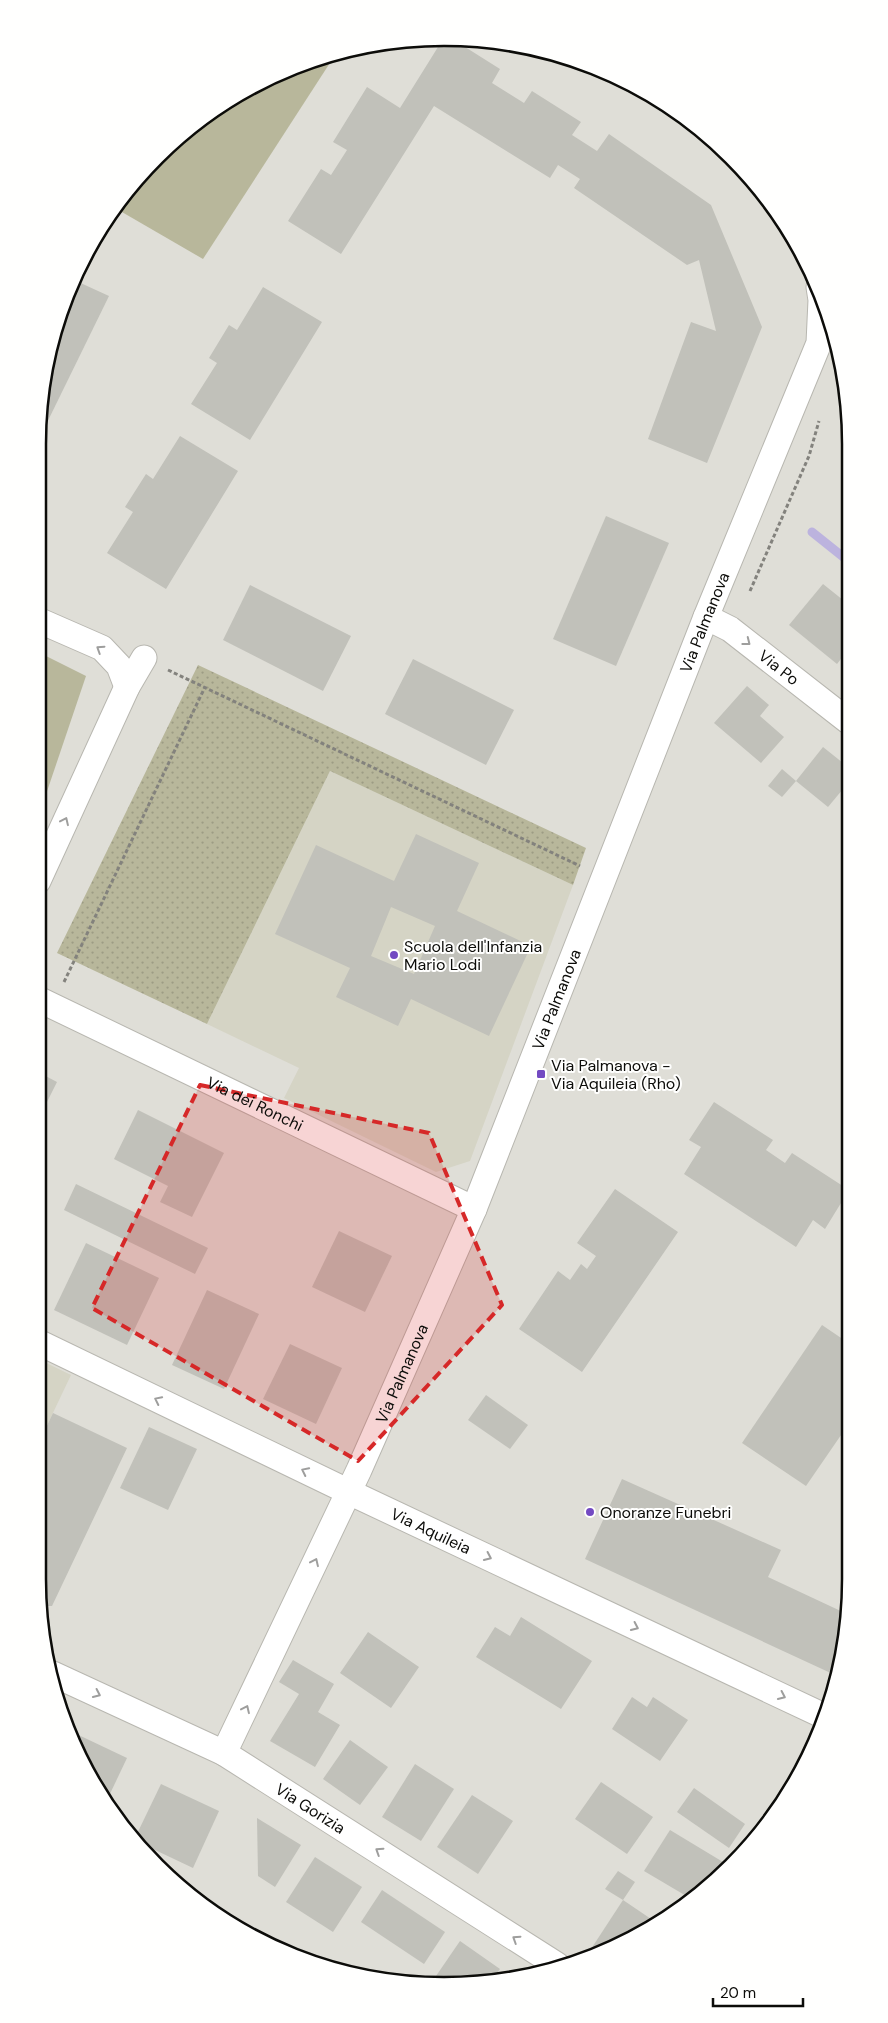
<svg xmlns="http://www.w3.org/2000/svg" width="888" height="2023" font-family="'DM Sans',sans-serif">
<defs>
<pattern id="park-dots" width="8" height="8" patternUnits="userSpaceOnUse" patternTransform="scale(1.25)"><rect width="8" height="8" fill="#b8b79b"/><path d="M2 2h.1M6 6h.1" fill="none" stroke="#9d9c84" stroke-width="1.8" stroke-linecap="round"/></pattern>
</defs>
<rect width="100%" height="100%" fill="#dfded7"/>
<!-- built -->
<g fill="#d5d4c5">
<polygon points="330,771 573,885 470,1161 436,1172 284,1098 299,1068 207,1024"/>
<polygon points="38,1359 71,1375 41,1438 39,1436 38,1439"/>
</g>
<!-- grass -->
<g fill="#b8b79b">
<polygon points="337,52 203,259 115,208 139,176 197,121 264,79"/>
<polygon points="38,652 86,676 38,818"/>
</g>
<!-- park -->
<polygon fill="url(#park-dots)" points="198,665 586,848 573,885 330,771 207,1024 57,953"/>
<g fill="none" stroke-linecap="round" stroke-linejoin="round">
<!-- stream -->
<polyline stroke="#bcb3de" stroke-width="9" points="812,532 847,560"/>
</g>
<!-- building -->
<g fill="#c1c1ba" fill-rule="evenodd">
<polygon points="443,39 454,40 500,69 492,83 524,103 532,91 581,122 572,135 597,151 609,134 711,205 762,327 707,463 648,439 691,322 716,331 699,260 687,265 574,188 580,179 558,165 550,178 434,106 341,254 288,221 321,169 331,175 347,150 333,142 367,87 400,108"/>
<polygon points="74,280 109,296 39,439 59,313"/>
<polygon points="263,287 322,322 250,440 191,404 217,363 209,358 229,325 237,330"/>
<polygon points="180,436 238,471 166,589 107,553 133,512 125,507 146,474 153,479"/>
<polygon points="606,516 669,543 616,666 553,639"/>
<polygon points="823,584 848,604 848,650 837,664 789,625"/>
<polygon points="250,585 351,636 323,691 223,640"/>
<polygon points="413,659 514,710 486,765 385,714"/>
<polygon points="747,686 769,705 760,716 784,737 761,763 714,723"/>
<polygon points="823,747 848,767 848,783 828,807 796,781"/>
<polygon points="782,769 796,781 782,797 768,786"/>
<path d="M416 834 479 863 457 911 531 946 489 1036 411 999 398 1026 336 997 350 968 275 934 316 845 394 881ZM391 907 435 926 414 974 371 956Z"/>
<polygon points="38,1072 57,1082 38,1120"/>
<polygon points="714,1102 773,1140 766,1150 785,1163 792,1153 849,1190 825,1229 813,1220 796,1247 684,1174 701,1147 689,1140"/>
<polygon points="138,1110 224,1153 192,1217 160,1202 168,1186 114,1159"/>
<polygon points="76,1184 208,1248 195,1274 64,1210"/>
<polygon points="615,1189 678,1232 582,1372 519,1329 558,1271 570,1280 581,1264 587,1269 596,1256 577,1243"/>
<polygon points="339,1231 392,1256 365,1312 312,1287"/>
<polygon points="86,1243 159,1278 127,1345 54,1310"/>
<polygon points="207,1290 259,1314 224,1389 172,1365"/>
<polygon points="822,1325 850,1344 850,1422 806,1486 742,1443"/>
<polygon points="290,1344 342,1368 316,1424 263,1399"/>
<polygon points="486,1395 528,1425 510,1449 468,1420"/>
<polygon points="53,1413 127,1448 52,1606 42,1606 37,1579 38,1439 39,1436 41,1438"/>
<polygon points="149,1427 197,1449 168,1510 120,1488"/>
<polygon points="622,1479 781,1550 768,1577 845,1613 835,1675 585,1559"/>
<polygon points="521,1617 592,1661 561,1709 476,1657 495,1627 510,1636"/>
<polygon points="368,1632 419,1667 391,1708 340,1673"/>
<polygon points="293,1660 334,1684 318,1712 340,1725 315,1767 270,1741 299,1694 279,1682"/>
<polygon points="632,1697 647,1707 653,1697 688,1720 660,1761 612,1729"/>
<polygon points="68,1730 127,1758 108,1798 101,1795 92,1782"/>
<polygon points="350,1740 388,1767 360,1805 323,1779"/>
<polygon points="415,1764 454,1789 421,1841 382,1817"/>
<polygon points="601,1782 653,1817 627,1854 575,1819"/>
<polygon points="161,1784 219,1811 193,1868 134,1840"/>
<polygon points="694,1788 745,1824 729,1848 677,1812"/>
<polygon points="472,1795 513,1821 478,1874 437,1847"/>
<polygon points="257,1818 301,1845 275,1887 258,1876"/>
<polygon points="670,1830 728,1865 688,1897 644,1871"/>
<polygon points="315,1857 362,1887 333,1932 286,1902"/>
<polygon points="618,1871 635,1882 623,1900 605,1889"/>
<polygon points="382,1890 445,1932 424,1964 361,1922"/>
<polygon points="623,1900 657,1923 647,1931 594,1951 591,1949"/>
<polygon points="460,1941 500,1969 491,1981 450,1985 436,1976"/>
<polygon points="510,1974 518,1978 507,1979"/>
</g>
<g fill="none" stroke-linecap="round" stroke-linejoin="round">
<defs>
<g id="street">
<path id="s1" d="M706 617 730 629 848 721"/>
<polyline points="38,620 102,648 119,666 127,687"/>
<polyline points="38,881 127,687 144,658"/>
<path id="s2" d="M38 999 474 1209"/>
<path id="s3" d="M38 1342 349 1492 826 1717"/>
<path id="s4" d="M53 1674 224 1753 557 1965"/>
<path id="s5" d="M224 1753 359 1470 474 1209 706 617 819 343 821 300 819 287"/>
</g>
</defs>
<!-- street casing -->
<use href="#street" stroke="#b8b7b0" stroke-width="27"/>
<!-- path -->
<g stroke="#83827d" stroke-width="3" stroke-dasharray="4 2.5" stroke-linecap="butt">
<polyline points="750,591 809,456 819,421"/>
<polyline points="168,670 580,866"/>
<polyline points="64,982 205,687"/>
</g>
<!-- street -->
<use href="#street" stroke="#fff" stroke-width="25"/>
</g>
<!-- one-way arrows -->
<defs><path id="oneway-chevron" d="M-2-3.5L2.5 0L-2 3.5" fill="none" stroke-width="1.6" stroke-linecap="round" stroke-linejoin="round" transform="scale(1.25)"/></defs>
<g stroke="#9e9e9d">
<use href="#oneway-chevron" transform="translate(747 642) rotate(38)"/>
<use href="#oneway-chevron" transform="translate(100 649) rotate(-147)"/>
<use href="#oneway-chevron" transform="translate(65 821) rotate(-65)"/>
<use href="#oneway-chevron" transform="translate(158 1400) rotate(-154)"/>
<use href="#oneway-chevron" transform="translate(305 1471) rotate(-154)"/>
<use href="#oneway-chevron" transform="translate(488 1557) rotate(25)"/>
<use href="#oneway-chevron" transform="translate(315 1562) rotate(-65)"/>
<use href="#oneway-chevron" transform="translate(635 1627) rotate(25)"/>
<use href="#oneway-chevron" transform="translate(97 1694) rotate(25)"/>
<use href="#oneway-chevron" transform="translate(782 1696) rotate(25)"/>
<use href="#oneway-chevron" transform="translate(246 1709) rotate(-65)"/>
<use href="#oneway-chevron" transform="translate(379 1851) rotate(-147)"/>
<use href="#oneway-chevron" transform="translate(516 1939) rotate(-147)"/>
</g>
<!-- marked area -->
<path fill="#d62828" fill-opacity="0.2" stroke="#d62828" stroke-width="4" stroke-dasharray="10 6" stroke-linejoin="round" d="M200 1085 429 1133 502 1305 358 1461 92 1308Z"/>
<!-- markers -->
<g fill="#734ac2" stroke="#fffffe" stroke-width="2">
<circle cx="394" cy="955" r="5"/>
<rect x="536" y="1069" width="10" height="10" rx="2.5"/>
<circle cx="590" cy="1512" r="5"/>
</g>
<g text-anchor="middle" stroke-width="4" stroke-linejoin="round" paint-order="stroke">
<!-- street labels -->
<g font-size="16" fill="#0c0c09" stroke="#fffffe">
<text dy="6" stroke="none"><textPath href="#s5" startOffset="1229">Via Palmanova</textPath></text>
<text dy="6" stroke="none"><textPath href="#s1" startOffset="89">Via Po</textPath></text>
<text dy="6" stroke="none"><textPath href="#s5" startOffset="824">Via Palmanova</textPath></text>
<text dy="6" stroke="none"><textPath href="#s2" startOffset="241">Via dei Ronchi</textPath></text>
<text dy="6" stroke="none"><textPath href="#s5" startOffset="419">Via Palmanova</textPath></text>
<text dy="6" stroke="none"><textPath href="#s3" startOffset="436">Via Aquileia</textPath></text>
<text dy="6" stroke="none"><textPath href="#s4" startOffset="291">Via Gorizia</textPath></text>
</g>
<!-- poi labels -->
<g font-size="16" fill="#0c0c09" stroke="#fffffe" text-anchor="start">
<text x="404" y="952">Scuola dell'Infanzia<tspan x="404" dy="18">Mario Lodi</tspan></text>
<text x="551" y="1071">Via Palmanova -<tspan x="551" dy="18">Via Aquileia (Rho)</tspan></text>
<text x="600" y="1518">Onoranze Funebri</text>
</g>
</g>
<!-- crop -->
<path d="M0 0H888V2023H0ZM444 46H444A398 398 0 0 1 842 444V1579A398 398 0 0 1 444 1977H444A398 398 0 0 1 46 1579V444A398 398 0 0 1 444 46Z" fill="#fffffe" fill-rule="evenodd"/>
<path fill="none" stroke="#0c0c09" stroke-width="2.5" d="M444 46H444A398 398 0 0 1 842 444V1579A398 398 0 0 1 444 1977H444A398 398 0 0 1 46 1579V444A398 398 0 0 1 444 46Z"/>
<!-- scale -->
<path d="M713 1998v8h90v-8" fill="none" stroke="#0c0c09" stroke-width="2.5"/>
<text x="720" y="1998" font-size="15" fill="#0c0c09" stroke="#fffffe" stroke-width="4" paint-order="stroke">20 m</text>
</svg>
